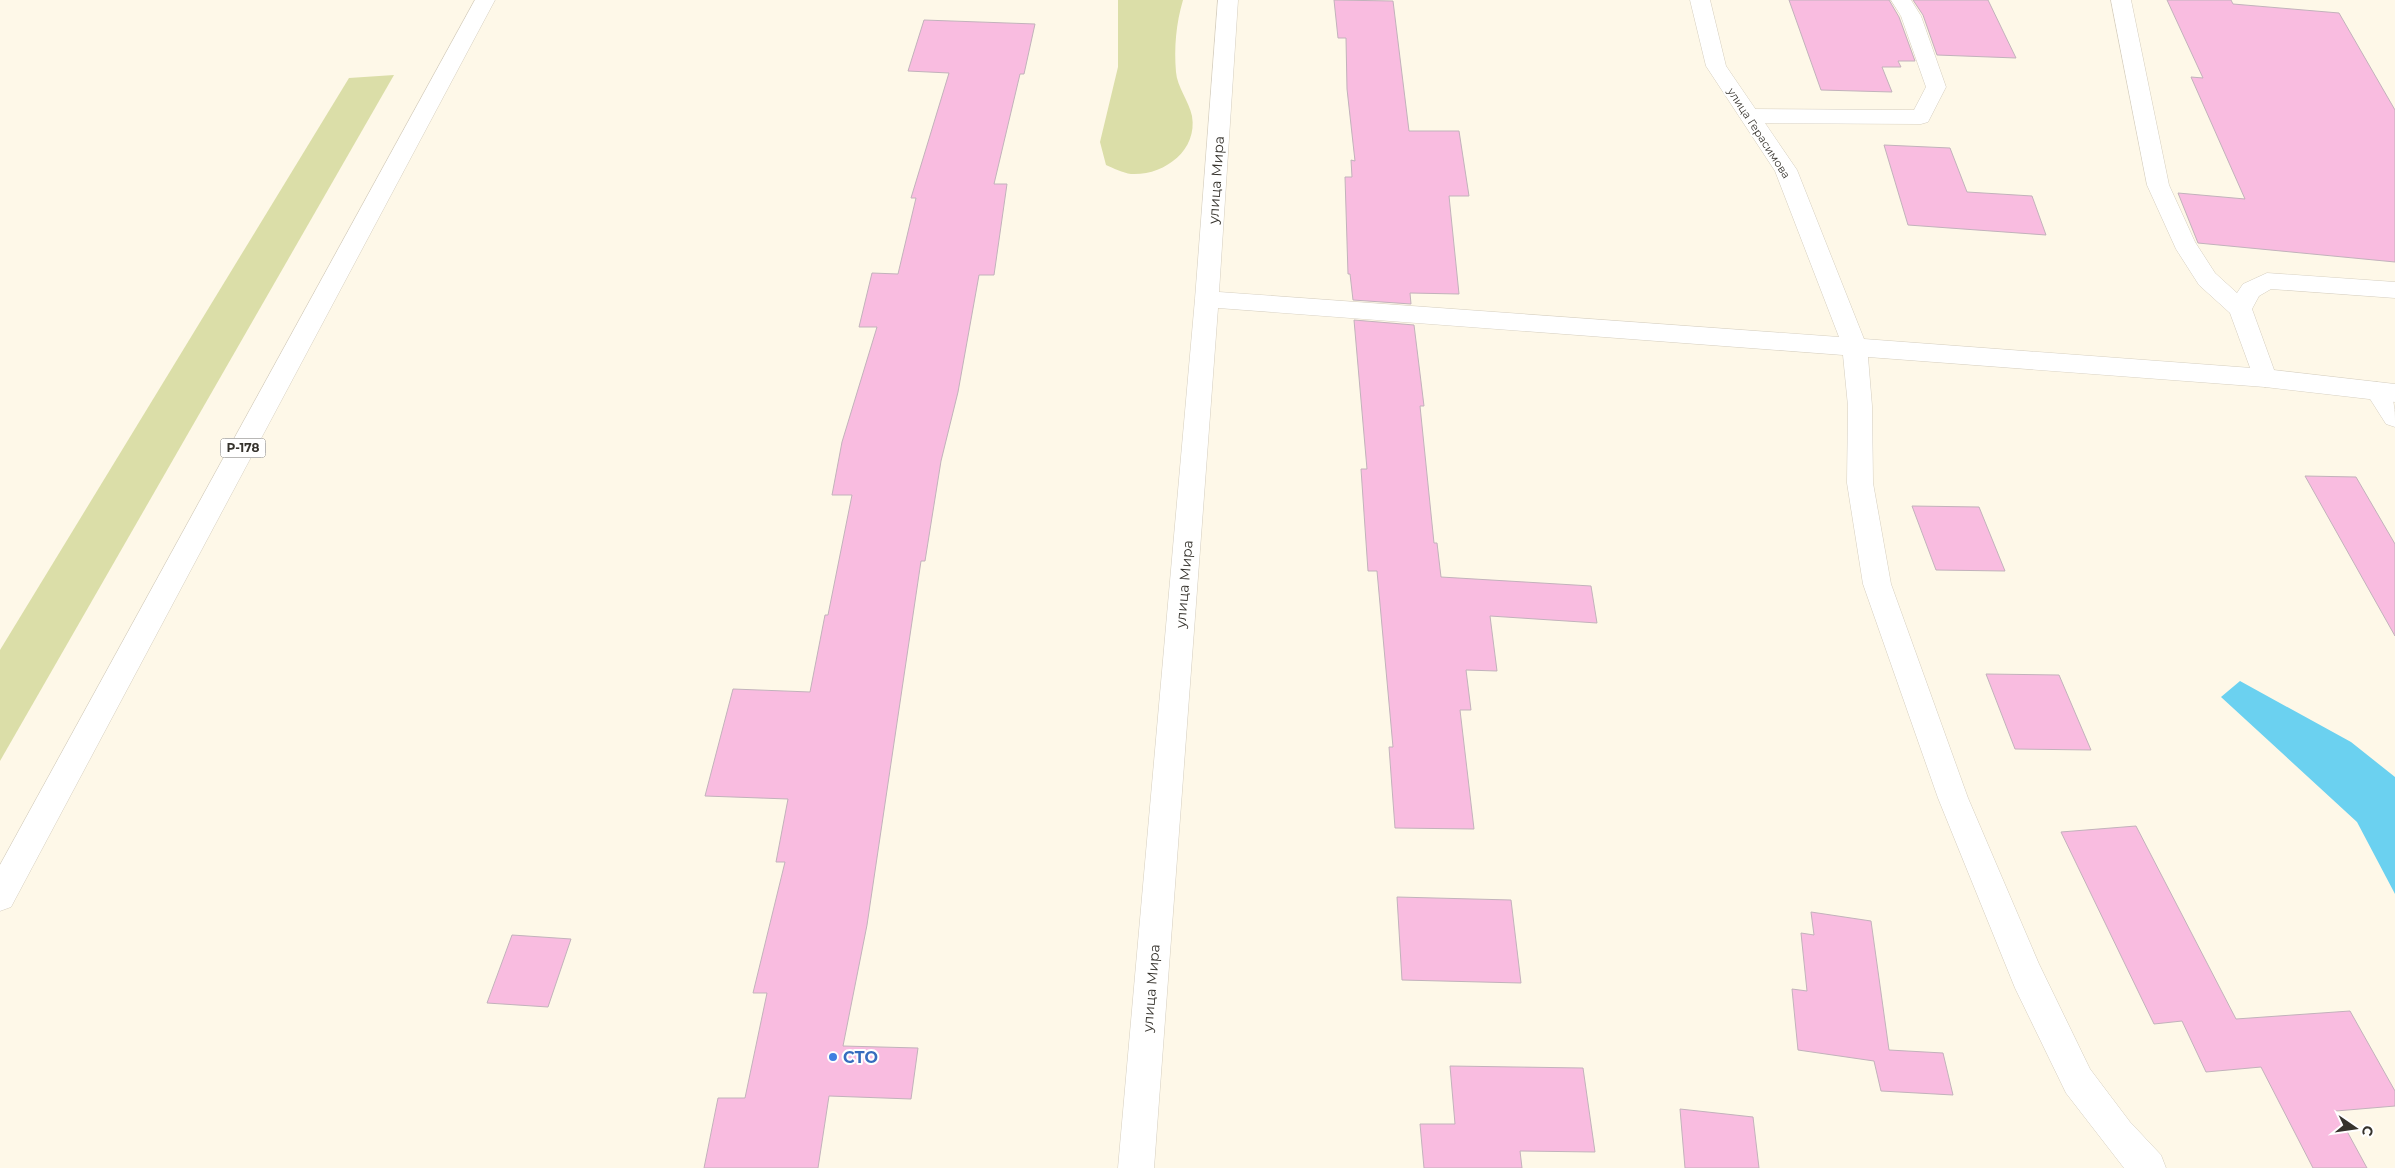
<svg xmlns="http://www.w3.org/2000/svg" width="2395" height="1168" font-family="Montserrat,sans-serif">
<rect width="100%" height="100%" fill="#fef8e8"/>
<!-- green -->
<g fill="#dbdea8">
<path d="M1118 0H1183C1176 24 1174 47 1176 72 1177 87 1189 101 1192 116 1198 151 1163 176 1131 174 1123 173 1113 168 1106 165L1100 142 1118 67Z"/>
<polygon points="394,75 0,761 0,650 349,78"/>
</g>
<!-- water -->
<polygon fill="#6bd1f0" points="2240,681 2351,742 2395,777 2395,894 2357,822 2221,697"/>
<!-- building -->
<g fill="#f9bce0" stroke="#c2b2bb">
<polygon points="1334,0 1393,1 1409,131 1459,131 1469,196 1449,196 1459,294 1410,293 1411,304 1353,300 1350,274 1348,274 1345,177 1352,177 1351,160 1355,161 1347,89 1346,38 1338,38"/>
<polygon points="1789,0 1889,0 1899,17 1915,61 1898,61 1901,67 1882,67 1892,92 1821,90"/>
<polygon points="1913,0 1988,0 2016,58 1937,55 1923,15"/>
<polygon points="2167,0 2231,0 2233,4 2339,13 2395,110 2395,262 2198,243 2178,193 2245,199 2191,77 2203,78"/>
<polygon points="924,20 1035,24 1024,74 1020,74 994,184 1007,184 994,275 979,275 958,392 941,461 925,561 921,561 867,925 843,1046 918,1048 911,1099 829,1096 818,1168 704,1168 718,1098 745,1098 767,993 753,993 785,862 776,862 788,799 705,796 733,689 810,692 825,615 828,615 852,495 832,495 842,442 877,327 859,327 872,273 898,274 916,198 911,198 949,73 908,71"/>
<polygon points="1884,145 1950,148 1967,192 2032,196 2046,235 1908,225"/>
<polygon points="1354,320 1414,325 1424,406 1420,406 1434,543 1437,543 1441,577 1591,586 1597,623 1490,616 1497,671 1466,670 1471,710 1460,710 1474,829 1395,828 1389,747 1393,747 1377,571 1368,571 1361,469 1367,469"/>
<polygon points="2305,476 2356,477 2395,544 2395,636"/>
<polygon points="1912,506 1979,507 2005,571 1936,570"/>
<polygon points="1986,674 2059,675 2091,750 2015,749"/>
<polygon points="2136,826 2236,1019 2350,1011 2395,1091 2395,1106 2336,1111 2367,1168 2313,1168 2261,1067 2206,1072 2182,1021 2154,1024 2061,832"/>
<polygon points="1397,897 1511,900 1521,983 1402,980"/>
<polygon points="1811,912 1871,921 1889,1050 1943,1053 1953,1095 1881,1091 1874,1061 1798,1050 1792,989 1807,991 1801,933 1814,935"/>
<polygon points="512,935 571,939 548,1007 487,1003"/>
<polygon points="1450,1066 1583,1068 1595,1152 1520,1151 1522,1168 1424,1168 1420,1124 1455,1124"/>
<polygon points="1680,1109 1753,1117 1759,1168 1685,1168"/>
</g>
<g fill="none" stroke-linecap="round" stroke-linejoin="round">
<defs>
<g id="service">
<polygon points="1891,0 1911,0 1921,16 1946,87 1928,122 1921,124 1750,123 1743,121 1740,116 1743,111 1750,109 1914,110 1926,87 1901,16"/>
<polygon points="2111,0 2131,0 2169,185 2195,242 2215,273 2237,293 2243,284 2267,273 2395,282 2395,298 2271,289 2259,296 2252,309 2277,378 2274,384 2265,387 2256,384 2230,313 2199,285 2176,249 2147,185"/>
<path d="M2377 382C2395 388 2395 408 2395 427L2386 424 2365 391 2368 384Z"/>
</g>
<polygon id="minor" points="1218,0 1238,0 1219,292 1839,337 1775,171 1706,66 1690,0 1710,0 1726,66 1797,170 1864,339 2265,369 2395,384 2395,402 2265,387 1868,357 1872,406 1873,483 1891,584 1968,798 2039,964 2090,1069 2130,1122 2161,1155 2166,1168 2124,1168 2066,1093 2015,988 1938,798 1863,584 1847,483 1848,406 1843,355 1218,308 1154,1168 1118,1168 1195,299"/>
<polygon id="trunk" points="475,0 495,0 11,907 0,911 0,865"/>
</defs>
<!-- service casing -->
<use href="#service" stroke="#d5cebf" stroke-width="1"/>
<!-- minor casing -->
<use href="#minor" stroke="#d5cebf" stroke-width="1"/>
<!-- trunk casing -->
<use href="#trunk" stroke="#d5cebf" stroke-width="1"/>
<!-- service -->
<use href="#service" fill="#fff" fill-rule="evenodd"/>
<!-- minor -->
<use href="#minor" fill="#fff" fill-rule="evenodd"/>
<!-- trunk -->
<use href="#trunk" fill="#fff" fill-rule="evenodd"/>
</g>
<!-- markers -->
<circle fill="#3f7fe0" stroke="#fff" stroke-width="2" cx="833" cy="1057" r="5"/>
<g text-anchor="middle" stroke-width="4" stroke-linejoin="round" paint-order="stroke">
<!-- far-street labels -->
<g font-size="11" fill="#36332d" stroke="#fff">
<text transform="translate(1759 133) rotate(57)" y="4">улица Герасимова</text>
</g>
<!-- shield labels -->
<rect fill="#fff" stroke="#72706c" stroke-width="1" x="220.5" y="438.5" width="45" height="19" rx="4"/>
<g font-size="12" font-weight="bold" fill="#36332d">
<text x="243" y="452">Р-178</text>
</g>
<!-- street labels -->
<g font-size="14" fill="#36332d" stroke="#fff">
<text transform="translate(1216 180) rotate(-86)" y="5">улица Мира</text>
<text transform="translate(1184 584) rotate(-85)" y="5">улица Мира</text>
<text transform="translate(1151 988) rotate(-85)" y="5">улица Мира</text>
</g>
<!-- near-shop labels -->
<g font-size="16" font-weight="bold" fill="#366cbe" stroke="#fff" text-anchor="start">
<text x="843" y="1063">СТО</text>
</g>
</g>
<!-- north arrow -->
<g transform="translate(2355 1128) rotate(103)" stroke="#ffffff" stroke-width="4" paint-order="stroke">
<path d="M0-4L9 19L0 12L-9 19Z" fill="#36332d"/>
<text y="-8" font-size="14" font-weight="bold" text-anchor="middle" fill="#36332d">С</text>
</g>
</svg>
